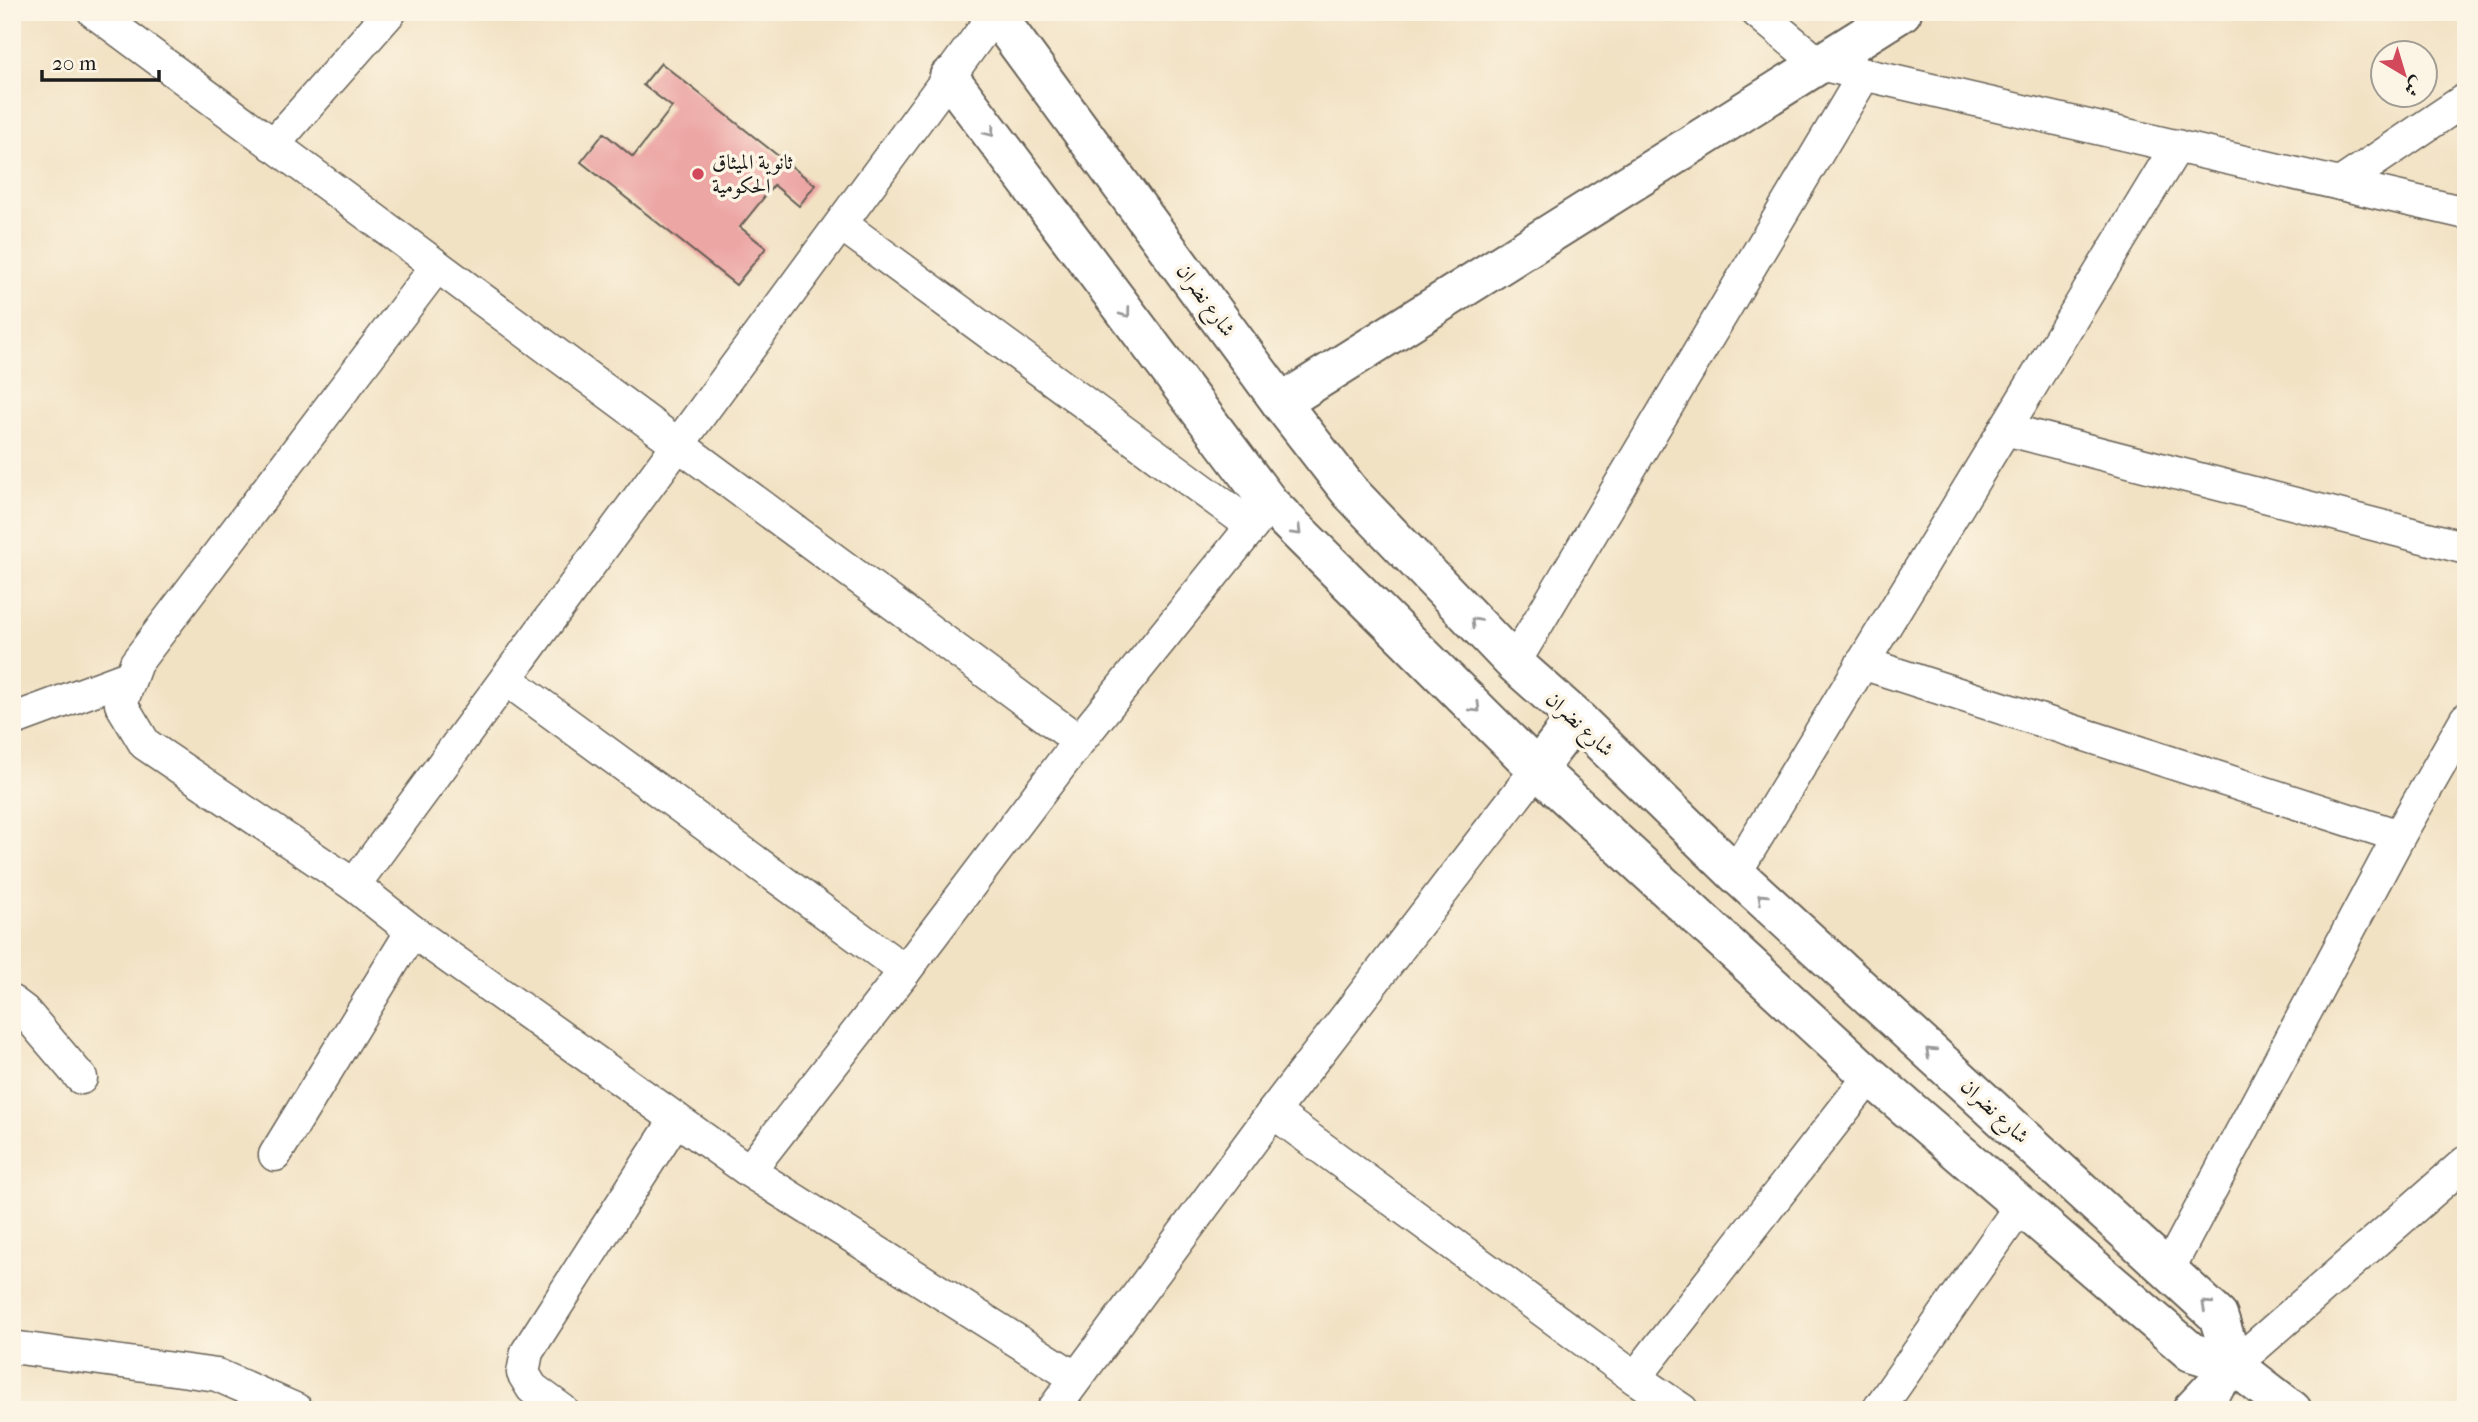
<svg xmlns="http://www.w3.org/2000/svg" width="2478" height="1422" font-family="'IM FELL French Canon',Amiri,serif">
<rect width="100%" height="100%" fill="#fcf5e5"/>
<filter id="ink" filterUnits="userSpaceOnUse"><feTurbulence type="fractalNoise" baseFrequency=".0143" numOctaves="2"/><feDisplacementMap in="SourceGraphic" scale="14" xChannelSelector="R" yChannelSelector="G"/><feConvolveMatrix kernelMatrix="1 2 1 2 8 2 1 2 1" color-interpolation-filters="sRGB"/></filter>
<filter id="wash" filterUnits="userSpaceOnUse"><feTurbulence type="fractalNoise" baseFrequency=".00686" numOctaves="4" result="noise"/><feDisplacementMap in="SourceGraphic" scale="28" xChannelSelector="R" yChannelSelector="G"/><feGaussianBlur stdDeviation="1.57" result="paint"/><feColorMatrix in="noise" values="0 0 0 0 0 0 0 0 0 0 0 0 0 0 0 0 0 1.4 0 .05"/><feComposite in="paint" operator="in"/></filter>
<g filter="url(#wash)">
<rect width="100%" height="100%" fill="#f2e2c4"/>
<g id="blocks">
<!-- building -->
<polygon fill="#eca6a4" points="661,63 815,185 799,206 774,185 740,227 766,248 736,285 581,162 604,133 633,157 672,107 643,85"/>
</g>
</g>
<g filter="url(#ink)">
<use href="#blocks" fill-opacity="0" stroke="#676157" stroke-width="2"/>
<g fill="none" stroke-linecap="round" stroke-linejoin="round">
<defs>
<g id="minor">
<polyline points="94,12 1079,741"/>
<polyline points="1757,12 1819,64 2466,213"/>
<polyline points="273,145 390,12"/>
<polyline points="2340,184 2466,99"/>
<polyline points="841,224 1252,526"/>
<polyline points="437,266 136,663 121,704 145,744 354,885 412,931 749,1171 1076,1378"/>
<polyline points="2005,429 2466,548"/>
<polyline points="1514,663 1864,75"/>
<polyline points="1862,663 2399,836"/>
<polyline points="506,679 905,971"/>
<polyline points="12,720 131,676"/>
<polyline points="1735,873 2177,146"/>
<polyline points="354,885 995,14"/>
<polyline points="12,1002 24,1011 81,1078"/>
<polyline points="1273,1112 1635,1378 1682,1410"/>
<polyline points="275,1155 412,931"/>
<polyline points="749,1171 905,971 1079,741 1270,504"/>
<polyline points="2168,1270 2399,836 2466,719"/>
<polyline points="12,1347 217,1375 297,1410"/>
<polyline points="2234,1365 2466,1162"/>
<polyline points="1635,1378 1870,1076"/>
<polyline points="562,1410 532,1388 523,1373 527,1352 676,1119"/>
<polyline points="1053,1410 1273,1112 1537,769"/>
<polyline points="1878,1410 2021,1205"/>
</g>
<g id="tertiary">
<polyline points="994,12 1281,403 1351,493 1514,663 1576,718 1735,873 2218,1316 2234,1365"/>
<polyline points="949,77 1270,504 1537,769 1870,1076 2191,1352 2234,1365 2292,1410"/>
<polyline points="1281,403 1902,12"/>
<polyline points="1537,769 1576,718"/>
<polyline points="2192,1410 2234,1365"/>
</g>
</defs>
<!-- minor casing -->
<use href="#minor" stroke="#676157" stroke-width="35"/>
<!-- tertiary casing -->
<use href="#tertiary" stroke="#676157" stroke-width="42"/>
<!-- minor -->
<use href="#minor" stroke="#fff" stroke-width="32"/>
<!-- tertiary -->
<use href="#tertiary" stroke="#fff" stroke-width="38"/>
</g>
<!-- one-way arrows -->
<defs><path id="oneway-chevron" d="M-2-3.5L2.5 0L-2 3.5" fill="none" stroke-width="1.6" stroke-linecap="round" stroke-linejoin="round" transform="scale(1.75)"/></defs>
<g stroke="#999">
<use href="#oneway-chevron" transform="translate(990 132) rotate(53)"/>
<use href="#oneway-chevron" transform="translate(1126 313) rotate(53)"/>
<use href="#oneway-chevron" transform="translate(1297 531) rotate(45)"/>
<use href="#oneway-chevron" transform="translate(1475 622) rotate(-134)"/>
<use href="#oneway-chevron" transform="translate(1476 708) rotate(45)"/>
<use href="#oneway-chevron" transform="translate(1762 898) rotate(-137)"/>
<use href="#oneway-chevron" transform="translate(1930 1052) rotate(-137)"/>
<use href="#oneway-chevron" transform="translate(2206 1305) rotate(-137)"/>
</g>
</g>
<!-- markers -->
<circle fill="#d1495b" stroke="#fcf5e5" stroke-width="2.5" cx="698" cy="174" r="7"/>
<g text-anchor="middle" stroke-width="7" stroke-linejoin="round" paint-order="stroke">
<!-- poi labels -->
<g font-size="21" fill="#1c1c1c" stroke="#fcf5e5" text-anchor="start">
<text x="712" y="169">ثانوية الميثاق<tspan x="712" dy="24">الحكومية</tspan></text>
</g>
<!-- street labels -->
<g font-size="21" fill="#1c1c1c" stroke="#fcf5e5">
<text transform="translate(1206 300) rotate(54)" y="7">شارع نضران</text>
<text transform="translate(1580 724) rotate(43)" y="7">شارع نضران</text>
<text transform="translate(1995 1111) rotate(43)" y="7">شارع نضران</text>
</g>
</g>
<!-- margin -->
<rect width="2478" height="1422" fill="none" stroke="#fcf5e5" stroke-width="42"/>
<!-- north arrow -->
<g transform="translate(2404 74) rotate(142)"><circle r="33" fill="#fcf5e5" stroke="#a29e95" stroke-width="2"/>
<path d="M0-5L12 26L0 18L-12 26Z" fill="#d1495b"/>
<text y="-10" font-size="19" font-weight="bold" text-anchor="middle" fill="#1c1c1c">ش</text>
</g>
<!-- scale -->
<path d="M42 70v10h117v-10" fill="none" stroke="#1c1c1c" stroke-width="3.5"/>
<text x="52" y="70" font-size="21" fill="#1c1c1c" stroke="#fcf5e5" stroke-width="5" paint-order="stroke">20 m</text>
</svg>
